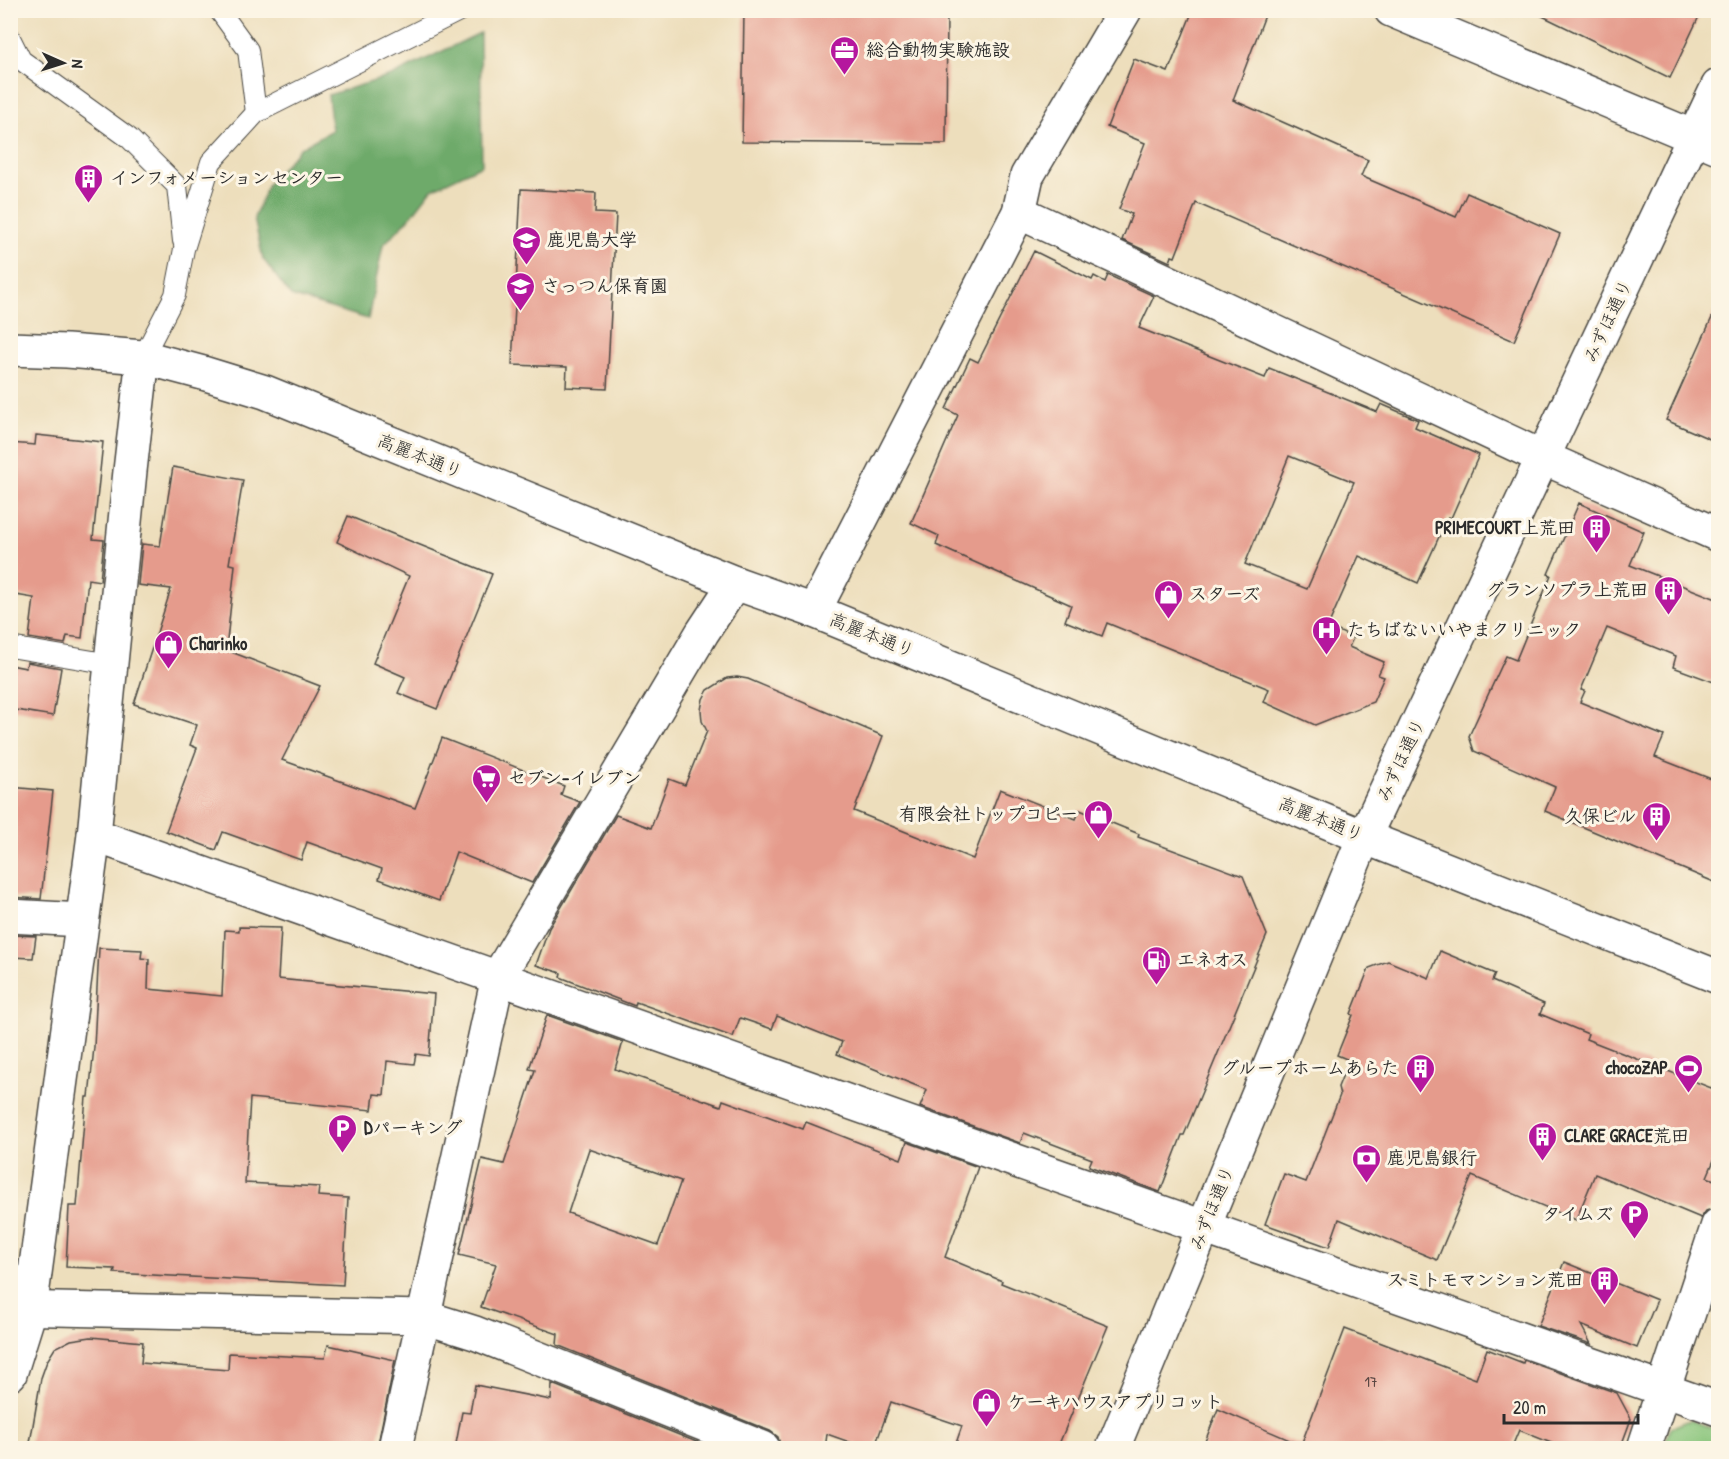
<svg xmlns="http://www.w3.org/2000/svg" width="1729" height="1459" font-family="'Patrick Hand','Klee One',sans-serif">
<rect width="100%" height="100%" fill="#fcf5e5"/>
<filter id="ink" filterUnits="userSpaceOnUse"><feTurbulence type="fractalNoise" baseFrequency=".0167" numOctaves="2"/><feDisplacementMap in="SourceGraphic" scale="12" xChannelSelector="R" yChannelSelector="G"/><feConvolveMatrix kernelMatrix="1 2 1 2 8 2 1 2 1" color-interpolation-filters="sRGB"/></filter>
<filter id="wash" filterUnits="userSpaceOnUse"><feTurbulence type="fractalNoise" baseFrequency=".008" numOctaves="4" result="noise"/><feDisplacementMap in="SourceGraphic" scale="24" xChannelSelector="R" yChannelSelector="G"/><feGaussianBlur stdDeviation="1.35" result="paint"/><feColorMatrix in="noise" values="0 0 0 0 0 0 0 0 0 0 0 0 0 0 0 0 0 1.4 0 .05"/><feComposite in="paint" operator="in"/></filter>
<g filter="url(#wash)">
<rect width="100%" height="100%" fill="#eddebc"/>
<!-- green -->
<polygon fill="#89c57b" stroke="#5a7853" stroke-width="1.5" points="1690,1420 1718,1430 1718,1448 1663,1448 1670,1428"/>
<!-- forest -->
<polygon fill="#6eaa6b" stroke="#4c6a4b" stroke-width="1.5" points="480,33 482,165 432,189 408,220 383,245 368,319 291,296 263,259 254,218 268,184 300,148 332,130 328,95 391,76"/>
<g id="blocks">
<!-- building -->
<g fill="#e59b8c" fill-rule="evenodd">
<polygon points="744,10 947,10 946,144 742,142"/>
<polygon points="1193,10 1267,10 1233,100 1368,160 1361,176 1456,217 1467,193 1560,234 1514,341 1196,203 1175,257 1172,256 1170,262 1122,240 1132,214 1119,209 1145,143 1107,127 1134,59 1168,72"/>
<polygon points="1530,10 1702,10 1670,78"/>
<polygon points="521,189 596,193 595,213 616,214 607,389 566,387 567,367 512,365"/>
<path d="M1034 251 1092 280 1094 276 1105 282 1108 275 1154 296 1139 328 1265 378 1269 368 1377 412 1381 404 1418 420 1415 427 1479 455 1451 518 1448 517 1418 583 1359 556 1328 626 1353 638 1349 647 1384 662 1378 675 1384 677 1373 702 1315 725 1264 702 1269 689 1107 623 1102 636 1065 621 1071 605 936 545 939 536 911 523 958 415 946 409 970 358 978 362ZM1289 456 1354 482 1307 589 1245 564Z"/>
<polygon points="1719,302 1719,443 1666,420"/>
<polygon points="36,435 103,442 93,539 104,540 100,581 88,579 82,638 67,636 65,644 29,638 34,598 10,594 10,443 35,445"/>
<polygon points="173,467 243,480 229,564 235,565 226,650 320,686 282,760 415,808 442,738 564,786 561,795 580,802 532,883 456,852 439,901 379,879 382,869 307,842 301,860 223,832 216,850 166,831 197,748 190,745 197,725 134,704 171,589 138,585 142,544 160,546"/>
<polygon points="1579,503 1644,532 1630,565 1719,600 1719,684 1673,667 1676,656 1607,628 1581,690 1585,691 1580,702 1664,736 1655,757 1719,782 1719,884 1545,811 1555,787 1474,751 1469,736 1506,656 1516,660 1551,575 1548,574"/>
<polygon points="348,516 492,574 437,709 398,693 405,677 373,663 409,576 337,542"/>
<polygon points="27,662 61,668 53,716 10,709 10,665 26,668"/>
<polygon points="737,677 748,679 883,736 854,811 973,859 1000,789 1076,819 1080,810 1139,834 1138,837 1243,876 1267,935 1184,1135 1182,1135 1160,1192 1089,1166 1092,1159 1024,1133 1020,1143 920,1107 927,1090 837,1054 842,1042 777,1016 772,1029 740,1018 733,1037 636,1002 635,1006 560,977 561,973 536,965 549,928 616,815 651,828 669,779 685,785 707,731 702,721 701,710 703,699 708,690 727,678"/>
<polygon points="10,787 53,791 41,899 10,897"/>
<polygon points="239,927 281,928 278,979 434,994 429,1056 416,1054 414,1064 387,1061 384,1095 374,1094 372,1110 250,1098 245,1183 319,1187 318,1196 348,1198 343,1285 114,1273 115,1269 66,1267 69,1206 77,1206 86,1097 89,1097 94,1047 99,948 142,950 141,958 149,959 148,989 222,996 225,930 239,931"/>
<polygon points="10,935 36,936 33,958 10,957"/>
<polygon points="1440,951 1495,974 1492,981 1544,1004 1540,1014 1588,1034 1586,1039 1719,1091 1719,1148 1707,1177 1719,1182 1719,1207 1706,1211 1701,1218 1595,1174 1576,1220 1472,1176 1437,1260 1339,1219 1329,1247 1265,1224 1284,1174 1306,1182 1340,1095 1338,1087 1349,1060 1337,1055 1353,1015 1351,1014 1369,968 1388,961 1429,978"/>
<path d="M547 1015 623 1042 615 1069 721 1106 723 1100 803 1129 806 1122 901 1159 907 1142 978 1167 945 1257 1002 1281 1001 1283 1108 1326 1057 1449H954L962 1426 891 1402 874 1449H869L827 1434 825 1449H781L778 1437 770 1431 557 1345 558 1334 481 1307 496 1264 459 1255 482 1159 504 1164 535 1070 529 1069ZM589 1149 681 1181 658 1245 568 1213Z"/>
<polygon points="1564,1262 1657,1300 1637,1348 1581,1325 1591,1344 1538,1326"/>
<polygon points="1345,1329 1476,1379 1487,1349 1523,1363 1524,1360 1617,1393 1631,1419 1620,1449 1566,1449 1519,1430 1511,1449 1202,1449 1218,1409 1301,1445"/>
<polygon points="91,1337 143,1342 141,1363 228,1370 229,1353 325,1358 328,1345 395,1360 377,1449 59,1449 30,1443 41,1378 47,1361 55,1348 71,1340"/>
<polygon points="552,1384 714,1449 455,1449 462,1412 470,1413 475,1385 551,1400"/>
</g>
</g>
</g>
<g filter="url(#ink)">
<use href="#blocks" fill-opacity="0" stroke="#484641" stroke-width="1.5"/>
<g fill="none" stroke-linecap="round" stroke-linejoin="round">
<defs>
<g id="service">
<polyline points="219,10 248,50 256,113"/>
<polyline points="10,38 21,60 129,138 177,186 183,241"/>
<polyline points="143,357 175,295 184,249 211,162 256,113 461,10"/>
<polyline points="10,647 111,664"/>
</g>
<g id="minor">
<polyline points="1391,10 1718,147"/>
<polyline points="1019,212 1544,458 1718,535"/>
<polyline points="814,611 1019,212 1027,176 1125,10"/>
<polyline points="94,835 1718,1409"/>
<polyline points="10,916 82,920"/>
<polyline points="10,1308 424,1317 475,1333 763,1448"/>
<polyline points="10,1374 30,1310 94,835 130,471 143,357"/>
<polyline points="395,1448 498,977 702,633 735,583"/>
<polyline points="1644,1448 1718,1225"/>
</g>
<g id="tertiary">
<polyline points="10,349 67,351 143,357 203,373 265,392 735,583 814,611 1364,837 1718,977"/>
<polyline points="1113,1448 1364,837 1718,86"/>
</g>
</defs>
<!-- service casing -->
<use href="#service" stroke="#484641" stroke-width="22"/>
<!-- minor casing -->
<use href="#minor" stroke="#484641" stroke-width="36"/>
<!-- tertiary casing -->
<use href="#tertiary" stroke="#484641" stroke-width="36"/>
<!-- service -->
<use href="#service" stroke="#fff" stroke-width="20"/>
<!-- minor -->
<use href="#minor" stroke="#fff" stroke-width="33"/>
<!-- tertiary -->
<use href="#tertiary" stroke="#fff" stroke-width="33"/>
</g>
</g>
<!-- icons -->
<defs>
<symbol id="office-pin" viewBox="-11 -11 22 30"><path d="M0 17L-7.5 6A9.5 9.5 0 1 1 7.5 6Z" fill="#b5179e" stroke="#fcf5e5"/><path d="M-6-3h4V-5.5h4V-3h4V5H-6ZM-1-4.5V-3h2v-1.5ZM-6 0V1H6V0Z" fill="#fff"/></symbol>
<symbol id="building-pin" viewBox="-11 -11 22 30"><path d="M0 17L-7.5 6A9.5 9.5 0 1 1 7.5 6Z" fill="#b5179e" stroke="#fcf5e5"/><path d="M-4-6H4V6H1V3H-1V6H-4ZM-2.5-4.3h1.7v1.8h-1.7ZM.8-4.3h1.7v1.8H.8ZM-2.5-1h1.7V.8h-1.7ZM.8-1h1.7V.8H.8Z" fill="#fff"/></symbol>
<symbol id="university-pin" viewBox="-11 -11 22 30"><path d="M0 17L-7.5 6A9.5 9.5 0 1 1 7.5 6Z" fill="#b5179e" stroke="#fcf5e5"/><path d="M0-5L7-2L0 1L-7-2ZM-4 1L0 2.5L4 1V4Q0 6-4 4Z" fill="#fff"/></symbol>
<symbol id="school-pin" viewBox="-11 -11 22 30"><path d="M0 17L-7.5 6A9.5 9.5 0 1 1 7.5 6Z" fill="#b5179e" stroke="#fcf5e5"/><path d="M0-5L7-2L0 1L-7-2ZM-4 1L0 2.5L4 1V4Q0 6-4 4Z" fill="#fff"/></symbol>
<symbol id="shop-pin" viewBox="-11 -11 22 30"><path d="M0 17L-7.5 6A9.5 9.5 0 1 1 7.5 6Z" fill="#b5179e" stroke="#fcf5e5"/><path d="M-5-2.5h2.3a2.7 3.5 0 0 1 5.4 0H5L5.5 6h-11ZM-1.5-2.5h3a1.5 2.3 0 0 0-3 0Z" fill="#fff"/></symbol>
<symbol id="hospital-pin" viewBox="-11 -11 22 30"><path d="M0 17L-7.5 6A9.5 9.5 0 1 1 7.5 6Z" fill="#b5179e" stroke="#fcf5e5"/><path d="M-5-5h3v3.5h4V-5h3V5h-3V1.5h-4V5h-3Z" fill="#fff"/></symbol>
<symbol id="supermarket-pin" viewBox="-11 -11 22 30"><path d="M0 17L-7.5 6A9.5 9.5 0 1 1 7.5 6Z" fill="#b5179e" stroke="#fcf5e5"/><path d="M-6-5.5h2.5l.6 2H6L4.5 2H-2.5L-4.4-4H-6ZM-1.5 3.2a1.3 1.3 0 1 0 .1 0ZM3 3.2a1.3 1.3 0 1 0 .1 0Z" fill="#fff"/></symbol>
<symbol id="fuel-pin" viewBox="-11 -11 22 30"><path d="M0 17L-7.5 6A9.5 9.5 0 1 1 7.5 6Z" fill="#b5179e" stroke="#fcf5e5"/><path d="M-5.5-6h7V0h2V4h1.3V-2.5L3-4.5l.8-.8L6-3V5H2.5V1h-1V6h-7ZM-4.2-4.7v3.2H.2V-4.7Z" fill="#fff"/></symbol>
<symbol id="stadium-pin" viewBox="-11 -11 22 30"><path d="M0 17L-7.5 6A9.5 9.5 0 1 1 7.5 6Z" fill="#b5179e" stroke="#fcf5e5"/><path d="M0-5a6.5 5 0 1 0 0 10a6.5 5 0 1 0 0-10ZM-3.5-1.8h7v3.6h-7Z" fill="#fff"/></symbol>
<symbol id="parking-pin" viewBox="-11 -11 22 30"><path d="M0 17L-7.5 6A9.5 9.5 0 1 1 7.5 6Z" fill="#b5179e" stroke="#fcf5e5"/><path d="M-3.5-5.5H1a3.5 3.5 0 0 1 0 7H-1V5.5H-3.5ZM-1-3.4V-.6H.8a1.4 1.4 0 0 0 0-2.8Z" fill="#fff"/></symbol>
<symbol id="bank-pin" viewBox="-11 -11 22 30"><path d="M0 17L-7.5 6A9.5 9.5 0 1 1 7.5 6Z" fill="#b5179e" stroke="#fcf5e5"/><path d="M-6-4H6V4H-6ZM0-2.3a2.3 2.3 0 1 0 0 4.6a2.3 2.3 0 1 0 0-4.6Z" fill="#fff"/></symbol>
</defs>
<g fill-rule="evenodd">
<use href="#office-pin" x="828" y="34" width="33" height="45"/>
<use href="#building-pin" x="72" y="162" width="33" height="45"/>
<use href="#university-pin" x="510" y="224" width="33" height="45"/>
<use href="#school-pin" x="504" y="270" width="33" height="45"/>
<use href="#building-pin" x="1580" y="512" width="33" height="45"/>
<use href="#building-pin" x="1652" y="574" width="33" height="45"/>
<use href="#shop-pin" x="1152" y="578" width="33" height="45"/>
<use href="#hospital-pin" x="1310" y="614" width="33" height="45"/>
<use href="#shop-pin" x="152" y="628" width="33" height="45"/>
<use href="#supermarket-pin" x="470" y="762" width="33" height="45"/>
<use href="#shop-pin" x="1082" y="798" width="33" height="45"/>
<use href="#building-pin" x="1640" y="800" width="33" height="45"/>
<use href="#fuel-pin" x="1140" y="944" width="33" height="45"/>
<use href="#building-pin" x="1404" y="1052" width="33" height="45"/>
<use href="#stadium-pin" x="1672" y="1052" width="33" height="45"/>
<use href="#parking-pin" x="326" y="1112" width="33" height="45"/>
<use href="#building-pin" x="1526" y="1120" width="33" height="45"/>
<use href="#bank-pin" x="1350" y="1142" width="33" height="45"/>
<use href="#parking-pin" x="1618" y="1198" width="33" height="45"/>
<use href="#building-pin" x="1588" y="1264" width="33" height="45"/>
<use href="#shop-pin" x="970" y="1386" width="33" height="45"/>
</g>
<g text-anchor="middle" stroke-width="6" stroke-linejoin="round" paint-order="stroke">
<!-- number labels -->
<g font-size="15" fill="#5a4743">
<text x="1371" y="1387">17</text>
</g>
<!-- poi labels -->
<g font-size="18" font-weight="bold" fill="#2b2b2b" stroke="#fcf5e5" text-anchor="start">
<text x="866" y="56">総合動物実験施設</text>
<text x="110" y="184">インフォメーションセンター</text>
<text x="547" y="246">鹿児島大学</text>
<text x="542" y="292">さっつん保育園</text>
<text x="1575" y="534" text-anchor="end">PRIMECOURT上荒田</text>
<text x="1648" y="596" text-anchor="end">グランソプラ上荒田</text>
<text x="1189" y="600">スターズ</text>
<text x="1347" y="636">たちばないいやまクリニック</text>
<text x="189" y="650">Charinko</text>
<text x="508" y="784">セブン-イレブン</text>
<text x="1078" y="820" text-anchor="end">有限会社トップコピー</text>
<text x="1636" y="822" text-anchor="end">久保ビル</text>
<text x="1177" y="966">エネオス</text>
<text x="1399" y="1074" text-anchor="end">グループホームあらた</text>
<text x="1668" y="1074" text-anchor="end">chocoZAP</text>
<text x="364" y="1134">Dパーキング</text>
<text x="1564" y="1142">CLARE GRACE荒田</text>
<text x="1387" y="1164">鹿児島銀行</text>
<text x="1613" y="1220" text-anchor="end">タイムズ</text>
<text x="1583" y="1286" text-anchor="end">スミトモマンション荒田</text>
<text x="1008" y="1408">ケーキハウスアプリコット</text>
</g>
<!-- street labels -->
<g font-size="18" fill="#2b2b2b" stroke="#fcf5e5">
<text transform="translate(1608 321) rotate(-65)" y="6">みずほ通り</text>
<text transform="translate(420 456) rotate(22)" y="6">高麗本通り</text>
<text transform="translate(872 635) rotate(22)" y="6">高麗本通り</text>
<text transform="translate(1401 760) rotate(-65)" y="6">みずほ通り</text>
<text transform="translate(1321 819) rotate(22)" y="6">高麗本通り</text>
<text transform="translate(1212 1208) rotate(-68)" y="6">みずほ通り</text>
</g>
</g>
<!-- margin -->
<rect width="1729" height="1459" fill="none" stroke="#fcf5e5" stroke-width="36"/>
<!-- north arrow -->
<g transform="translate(63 63) rotate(93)" stroke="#fcf5e5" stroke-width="4.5" paint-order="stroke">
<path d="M0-4.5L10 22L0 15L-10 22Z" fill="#2b2b2b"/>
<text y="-9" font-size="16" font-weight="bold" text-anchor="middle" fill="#2b2b2b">N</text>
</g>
<!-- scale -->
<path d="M1504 1414v9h134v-9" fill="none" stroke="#2b2b2b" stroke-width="3"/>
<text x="1513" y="1414" font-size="18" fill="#2b2b2b" stroke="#fcf5e5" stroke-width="4.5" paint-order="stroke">20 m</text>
</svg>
